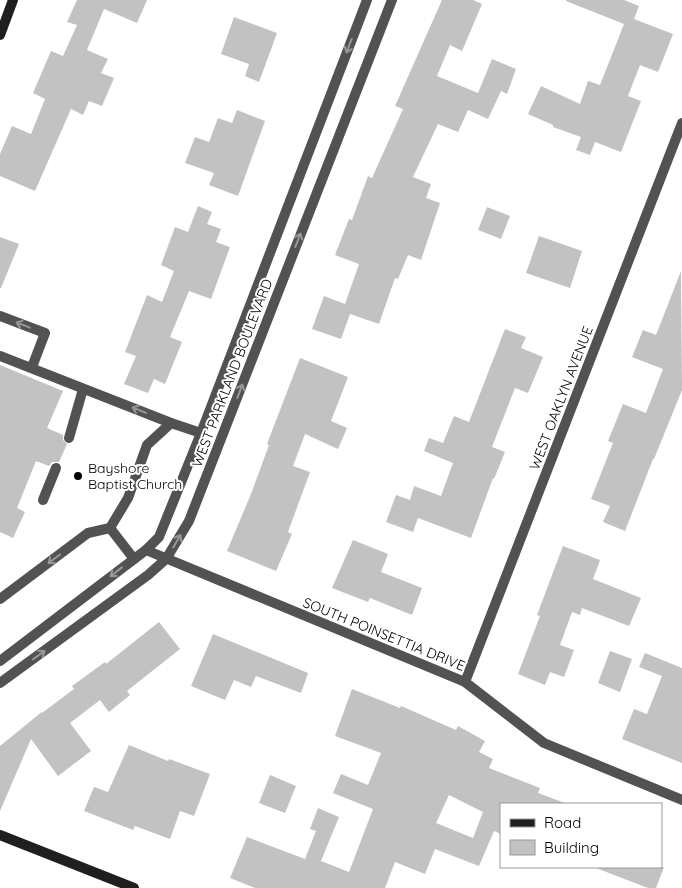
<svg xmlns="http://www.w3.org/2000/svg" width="682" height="888" font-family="Quicksand,sans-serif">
<rect width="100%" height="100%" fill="#fff"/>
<!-- building -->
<g fill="#c2c2c2" fill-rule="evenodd">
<polygon points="77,0 147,0 137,23 104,9 87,50 108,59 101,73 114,78 102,106 89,101 83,115 71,109 35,191 0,176 0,154 12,126 31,134 45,99 33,93 51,51 63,56 77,25 67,22"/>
<polygon points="442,0 473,0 482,4 462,51 450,45 437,76 478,93 492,59 516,69 507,94 501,91 488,119 468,110 458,132 438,124 413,177 431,184 426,198 440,203 421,260 408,255 398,279 395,278 379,324 350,314 341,339 312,329 324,296 345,304 359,264 335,255 349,219 352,220 368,176 372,178 403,109 395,106"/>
<polygon points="566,0 624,0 639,6 634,19 673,34 658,72 640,65 628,96 641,101 621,152 595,142 590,155 576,150 581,137 553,127 553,125 528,114 541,86 580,104 588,81 600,85 624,24 566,1"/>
<polygon points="234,17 277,33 259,82 245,76 249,64 221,54"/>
<polygon points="237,110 265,121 238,196 209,185 214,173 185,163 195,137 209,142 218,118 232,123"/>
<polygon points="198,206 212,212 207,224 221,229 216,242 230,247 211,299 189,291 170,337 182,342 165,384 154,379 148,393 124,384 136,356 125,352 147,295 162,302 174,271 161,265 175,227 188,232"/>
<polygon points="487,207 510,216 501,239 478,230"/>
<polygon points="539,236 582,251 570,288 526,273"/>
<polygon points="0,237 19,244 1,288 0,288"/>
<polygon points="681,271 682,390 654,459 653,459 625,531 603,522 610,506 591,499 613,443 608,441 623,404 646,413 663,369 632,357 643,330 656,335"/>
<polygon points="505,329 526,337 521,348 543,357 528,393 515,388 492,447 505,452 494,479 493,478 471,538 418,518 413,532 386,522 396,495 410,500 414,486 441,496 453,463 424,451 429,438 443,443 454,416 469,422"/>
<polygon points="300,358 348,377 331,421 347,428 338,449 305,434 293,466 310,472 288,532 292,534 276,571 227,551 251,494 269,445 267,444"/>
<polygon points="0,365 63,391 47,428 63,435 63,440 67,444 59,462 52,462 49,466 36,461 17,508 25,512 13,538 0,532"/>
<polygon points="353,540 388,554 381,572 422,588 412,615 370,598 368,602 332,588"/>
<polygon points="563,546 600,560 593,579 641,598 629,626 582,608 580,615 572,612 560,645 574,650 564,677 550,672 545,685 518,674 540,616 537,615"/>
<polygon points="159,622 180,649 127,691 130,695 109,712 100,700 70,723 91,751 58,776 31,739 0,811 0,746 43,711 42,713 74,689 72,686 105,662 106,664"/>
<polygon points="213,634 308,673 301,693 256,676 251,687 234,680 225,700 191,686"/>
<polygon points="610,651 632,659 620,692 598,683"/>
<polygon points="645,653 682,668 682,763 622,739 634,709 647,714 662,676 639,667"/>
<path d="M352 689 400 708 401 706 456 730 458 726 485 741 479 752 493 759 489 768 540 788 538 793 565 803V804H501V834L494 831 479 866 435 849 425 874 395 862 385 888H255L230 878 247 837 305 859 316 831 310 829 318 808 339 817 321 861 349 872 373 809 333 793 341 774 368 785 381 753 335 736ZM449 795 483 812 473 838 436 823Z"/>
<polygon points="129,745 168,761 169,759 210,774 194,816 180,811 170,839 135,826 133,830 84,811 94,787 108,792"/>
<polygon points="270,775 296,786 285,813 259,803"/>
<polygon points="596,867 664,867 656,888 648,888 596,868"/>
</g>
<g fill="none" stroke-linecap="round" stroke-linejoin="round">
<!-- lane -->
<g stroke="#525252" stroke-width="10">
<polyline points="0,316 45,333 32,367"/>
<polyline points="0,356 171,423 201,433"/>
<polyline points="69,438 83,389"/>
<polyline points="43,500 56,468"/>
<polyline points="110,528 134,559"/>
<polyline points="0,599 88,533 110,528 128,498 147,445 171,423"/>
</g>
<!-- street -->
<g stroke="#525252" stroke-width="10">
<polyline points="146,550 465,682 544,743 682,800"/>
<polyline points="0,661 146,550 159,537 201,433 367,0"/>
<polyline points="465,682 682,123"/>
<polyline points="0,683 148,575 166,559 189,521 392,0"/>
</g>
<!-- secondary -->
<g stroke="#1f1f1f" stroke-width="10">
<polyline points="0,35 13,0"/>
<polyline points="0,835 134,888"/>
</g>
</g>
<!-- one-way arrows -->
<defs><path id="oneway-shaft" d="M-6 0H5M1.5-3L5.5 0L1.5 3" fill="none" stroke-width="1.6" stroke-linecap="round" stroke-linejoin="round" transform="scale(1.25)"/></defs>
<g stroke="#979797">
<use href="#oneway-shaft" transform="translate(349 46) rotate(111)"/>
<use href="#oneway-shaft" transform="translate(298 240) rotate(-69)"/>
<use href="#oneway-shaft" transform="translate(23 325) rotate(-159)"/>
<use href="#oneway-shaft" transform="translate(240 391) rotate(-69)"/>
<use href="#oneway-shaft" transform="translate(139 410) rotate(-158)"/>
<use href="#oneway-shaft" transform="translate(177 541) rotate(-60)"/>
<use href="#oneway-shaft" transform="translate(54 559) rotate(143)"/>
<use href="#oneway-shaft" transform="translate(116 572) rotate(142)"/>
<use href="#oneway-shaft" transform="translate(39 655) rotate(-36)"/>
</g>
<!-- markers -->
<circle fill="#000" stroke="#fff" stroke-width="2" cx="78" cy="476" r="5"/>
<g text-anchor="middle" stroke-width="4" stroke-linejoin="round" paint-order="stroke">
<!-- street labels -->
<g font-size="14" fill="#000" stroke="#fff">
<text transform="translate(232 373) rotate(-69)" y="5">WEST PARKLAND BOULEVARD</text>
<text transform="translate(561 398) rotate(-69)" y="5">WEST OAKLYN AVENUE</text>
<text transform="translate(384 634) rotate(22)" y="5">SOUTH POINSETTIA DRIVE</text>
</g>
<!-- poi labels -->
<g font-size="14" fill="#000" stroke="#fff" text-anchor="start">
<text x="88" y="473">Bayshore<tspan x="88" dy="16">Baptist Church</tspan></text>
</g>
</g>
<!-- legend -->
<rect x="500" y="803" width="162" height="65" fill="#ffffff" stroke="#999999"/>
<rect x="510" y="819" width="25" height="8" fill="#1f1f1f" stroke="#999999"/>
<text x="544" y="828" font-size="15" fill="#000000">Road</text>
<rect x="510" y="840" width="25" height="15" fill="#c2c2c2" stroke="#999999"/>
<text x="544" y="853" font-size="15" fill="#000000">Building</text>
</svg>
